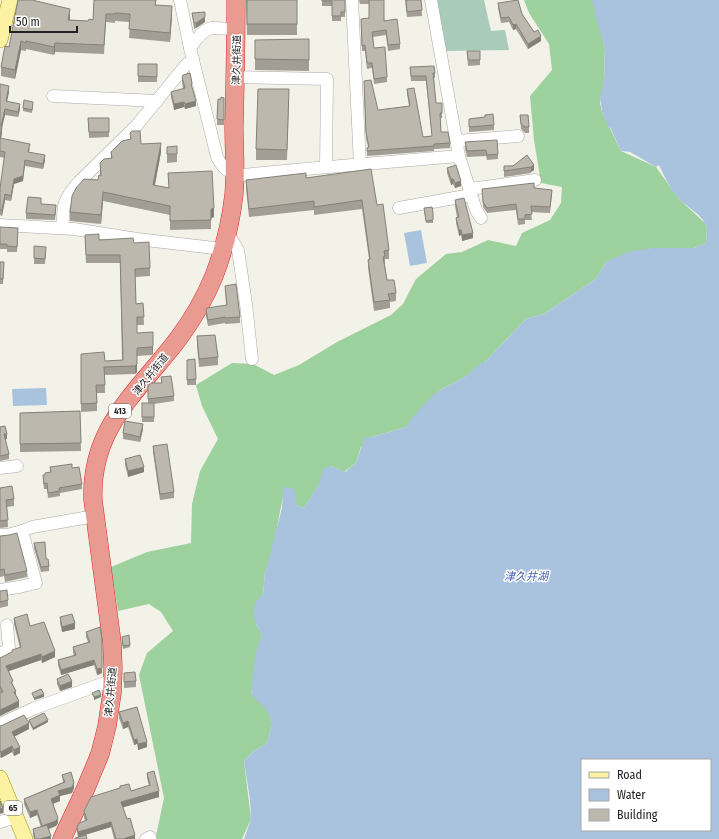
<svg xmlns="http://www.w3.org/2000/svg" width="719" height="839" font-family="'Fira Sans Condensed','Noto Sans JP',sans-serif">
<rect width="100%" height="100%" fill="#f2f2e8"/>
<!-- forest -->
<path fill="#9dd19d" d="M524 0H593L605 49 604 80 600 103 602 112 621 151 656 167 679 199 705 223 707 229 706 243 694 248H651L606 262 596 279 544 314 526 319 484 363 465 377 440 390 406 427 372 437 361 447 356 463 344 472 331 466 304 508 297 506 284 491 273 548 265 573 263 594 256 624 262 635 251 694C272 711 275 718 267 743L254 751 244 761 251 819 242 839H157L156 836 164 798 139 675 147 653 173 631 161 612 149 604 118 611 111 567 147 552 191 543 192 504 200 471 218 439 202 406 196 385 232 363 253 364 274 375 299 365 337 342 391 315 403 304 416 279 446 254 462 252 488 240 516 246 522 233 550 220 561 203 562 187 541 183 534 140 530 96 552 70 549 44 529 13Z"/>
<!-- cemetery -->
<polygon fill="#a9cbb9" points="436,0 484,0 491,31 505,30 509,50 445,51"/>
<!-- water -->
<g fill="#a9c3df" fill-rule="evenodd">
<path d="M592 0H719V839H244L251 819 250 800 244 761 254 751 267 743C275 718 271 711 251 695L254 663 257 649 262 635C253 620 248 607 263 594L265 573 282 508 283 491 284 487H289L294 490H295L297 506 304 508 319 484 323 469 331 466 345 472 356 463 365 437H372L406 427 413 417 432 396 440 390 465 377 481 363H484L526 319 544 314 596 279 606 262 628 252 651 248H694L706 243C706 239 707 234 707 230 706 216 686 207 678 198 670 188 664 176 659 165L656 167 630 152 621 151 610 127 609 128 602 112 600 97 604 80 605 49 596 17ZM582 760H710V830H582Z"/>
<polygon points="421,230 427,263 410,266 404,233"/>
<polygon points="46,388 47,405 13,406 12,389"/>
</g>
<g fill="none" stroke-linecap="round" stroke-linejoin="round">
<defs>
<g id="minor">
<path d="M180 0 190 48 217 157C223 168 228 174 242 175L317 168 459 156 431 0"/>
<polyline points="352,0 360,165"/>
<path d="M190 48C196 40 202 30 212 28L236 29"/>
<polyline points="235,77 327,79 326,167"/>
<polyline points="53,96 157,101"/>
<polyline points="457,141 518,136"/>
<polyline points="459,156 476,210 481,218"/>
<polyline points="470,189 535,180"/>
<polyline points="399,208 471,195"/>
<polyline points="0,225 74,229 137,239 223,249"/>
<path d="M62 228C63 221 63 213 64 206 66 197 73 189 79 182L137 125 185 66 193 59"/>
<polyline points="227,234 232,240 238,250 246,304 252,359"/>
<polyline points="0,468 17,466"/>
<polyline points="0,535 7,535 22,531 32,527 95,516"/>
<polyline points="0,590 19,587 36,583 22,531"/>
<polyline points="0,654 9,649 7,625"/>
<polyline points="0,724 35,708 113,680"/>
<polyline points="0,822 16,817"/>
<polyline points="146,839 150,837"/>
</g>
<g id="major">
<polyline points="0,40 10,0"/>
<polyline points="0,778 25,839"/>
</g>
<path id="highway" d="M62 839 85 790 100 754 107 726 112 693 113 668 112 643 93 500C90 427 138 392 178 339 193 319 205 298 214 276 224 250 231 221 234 194 236 172 234 149 234 127 235 85 236 42 236 0"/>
</defs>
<!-- minor casing -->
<use href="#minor" stroke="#a9a9a9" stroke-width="13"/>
<!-- major casing -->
<use href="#major" stroke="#9f9b00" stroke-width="16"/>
<!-- highway casing -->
<use href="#highway" stroke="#de282f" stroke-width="19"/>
<!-- minor -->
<use href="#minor" stroke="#fff" stroke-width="12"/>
<!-- major -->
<use href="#major" stroke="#fdf1a2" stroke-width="15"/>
<!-- highway -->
<use href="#highway" stroke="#e99b91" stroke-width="18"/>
</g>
<!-- wall -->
<g fill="#a29e95">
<polygon points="94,0 156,0 156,5 172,15 170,42 129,38 130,22 115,21 115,23 106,22 104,54 55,52 54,55 26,49 26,51 21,50 15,79 1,76 1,67 9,47 70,18 70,20 88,21 93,20"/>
<polygon points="246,0 297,0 297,35 247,35"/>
<polygon points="322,0 345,0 345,17 341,17 341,21 332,21 332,6 322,6"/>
<polygon points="359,0 384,0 384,20 400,44 400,49 388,51 386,35 373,37 374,48 387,77 387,82 374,84 372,68 367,69 365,51 362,51 361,25 369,18 369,4 360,4"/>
<polygon points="405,0 421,0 422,16 407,17"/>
<polygon points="498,3 522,14 534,32 541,41 528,49 516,29 513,30 509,22 501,23 498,8"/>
<polygon points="192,13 205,22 196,28 194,29"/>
<polygon points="309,39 309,71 255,70 255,59"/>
<polygon points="467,51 480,51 480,65 468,66"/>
<rect x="138" y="64" width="19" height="18"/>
<polygon points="410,67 435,73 435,78 434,78 436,103 442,103 442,118 440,118 441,132 450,143 450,148 434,149 434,151 367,156 367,148 368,147 366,138 364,86 378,110 409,106 407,94 407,89 423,137 432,136 426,81 411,81"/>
<polygon points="182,77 192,87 196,106 185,109 184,107 174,110 171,97 171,92 183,89 182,82"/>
<polygon points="0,84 9,92 7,101 20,109 18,117 5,115 2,127 2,132 1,139 30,149 29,152 45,160 43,169 25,166 23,181 14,184 11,201 5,200 2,216 0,215 0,188 5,158 0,157"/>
<polygon points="224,98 224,125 217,125 218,99 221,99"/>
<polygon points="289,100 287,160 256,160 256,149"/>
<polygon points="33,105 32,113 23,111 23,108"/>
<polygon points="520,115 529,127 529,133 525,133 521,129"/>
<polygon points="88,118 109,118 109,137 89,138"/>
<polygon points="469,119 494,125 494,130 469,132"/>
<polygon points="130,133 141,144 161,152 155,185 169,188 168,173 214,217 211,218 211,229 170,230 170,215 103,201 101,224 70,221 70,212 98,180 100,176 100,163 111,158 111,152 130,140"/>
<polygon points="465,142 498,154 498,159 487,160 486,156 467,157 465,148"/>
<polygon points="167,147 177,154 177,162 167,163"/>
<polygon points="534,165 534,170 531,172 531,173 504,177 504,166"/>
<polygon points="447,168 461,186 455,188 453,184 451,185 447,173"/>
<polygon points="306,178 377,205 389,250 389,259 385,259 385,265 387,280 396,293 396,301 390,302 390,308 374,311 368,268 368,260 369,259 362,209 314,215 314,210 249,217 246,188 246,180"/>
<polygon points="534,188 552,195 550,213 531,212 532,220 525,220 525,224 518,225 516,210 487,213 483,207 482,189"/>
<polygon points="455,200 473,238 462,241 461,235 459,236 456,223 456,218 457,217 455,206"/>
<polygon points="41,204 56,211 55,220 26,219 26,213"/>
<polygon points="424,208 433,212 433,223 426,223"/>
<polygon points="0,227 18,234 17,252 7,252 7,249 0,249"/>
<polygon points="85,235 99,240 134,243 150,268 150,276 135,277 136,304 143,303 144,325 137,325 137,333 153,332 153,353 152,355 137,356 137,372 135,374 105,375 105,393 97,393 97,411 81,412 81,354 105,361 122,360 120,263 86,263"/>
<polygon points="34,246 46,252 45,264 34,264"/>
<polygon points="0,262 4,267 3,284 0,284"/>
<polygon points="225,286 240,317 240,323 225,324 225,323 208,326 206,316 206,310 226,305"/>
<polygon points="197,336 218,357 218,365 199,367 197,345"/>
<polygon points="187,360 196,379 196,385 187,385"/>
<polygon points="161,377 174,396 174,401 154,404 154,422 142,422 142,403 148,403 148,387 161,383"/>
<polygon points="80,411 81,451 20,452 20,413"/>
<polygon points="0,427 7,439 5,439 9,454 9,459 0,461"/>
<polygon points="143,429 140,442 123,439 123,433"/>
<polygon points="153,446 174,492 174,498 160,500 153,452"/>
<polygon points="125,459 144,472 128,477 125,465"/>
<polygon points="50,467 72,468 82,484 82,489 60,493 60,496 48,498 47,489 44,489 43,481 43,475 45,475 50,473"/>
<polygon points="0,488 14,499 14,506 7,507 8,527 0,528"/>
<polygon points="0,536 27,571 27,577 5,582 4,576 0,577"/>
<polygon points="34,543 46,559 49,566 49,571 41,572 34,548"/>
<polygon points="0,591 8,600 8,606 0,608"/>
<polygon points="60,617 75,629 62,632 60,623"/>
<polygon points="14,618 30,626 55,657 42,663 41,660 9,671 19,707 1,693 0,692 0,658 12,652 12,650 20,648 14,624"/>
<polygon points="86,632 102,673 97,675 94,665 61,675 58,665 58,660 74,656 73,652 73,647 88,642 86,637"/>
<polygon points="122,637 130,645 130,647 123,649"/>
<polygon points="124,673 136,681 136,687 124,688"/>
<polygon points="57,679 72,687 60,691 57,684"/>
<polygon points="137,707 147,747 138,750 137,744 134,745 128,727 123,729 119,718 119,712"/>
<polygon points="29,720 48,722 33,730 29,722"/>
<polygon points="0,726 29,729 14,736 20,753 14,756 12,752 1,758 0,757"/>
<polygon points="147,773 159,797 123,807 127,819 135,839 114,839 111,827 78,837 77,833 77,827 85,821 84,817 84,811 120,788 120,786 131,791 149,786 147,778"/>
<polygon points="62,775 74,788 72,793 60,796 60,801 53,804 58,823 56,826 49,829 51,839 34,839 33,835 33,829 41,827 37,815 30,818 24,804 24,799 63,782"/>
</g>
<!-- shaded-wall -->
<g fill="#848179">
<polygon points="172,6 172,15 170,42 170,33"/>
<polygon points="70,9 70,18 68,29 68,20"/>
<polygon points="205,17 205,22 196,28 196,23"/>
<polygon points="516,24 516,29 513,30 513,25"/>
<polygon points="541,36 541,41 528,49 528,44"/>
<polygon points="21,41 21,50 15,79 15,70"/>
<polygon points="55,43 55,52 54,55 54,47"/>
<polygon points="9,86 9,92 6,106 6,101"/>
<polygon points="196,101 196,106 185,109 185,104"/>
<polygon points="184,102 184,107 174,110 174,104"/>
<polygon points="20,104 20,109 18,117 18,112"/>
<polygon points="5,109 5,115 1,132 1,126"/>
<polygon points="2,127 2,132 0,144 0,138"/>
<polygon points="161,143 161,152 153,194 153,185"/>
<polygon points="45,155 45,160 43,169 43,164"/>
<polygon points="25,160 23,181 14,184 11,201 11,196 14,179"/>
<polygon points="534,165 534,170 531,172 531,167"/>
<polygon points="451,179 453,179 453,184 451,185"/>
<polygon points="461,181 461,186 455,188 455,183"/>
<polygon points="103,192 103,201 101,224 101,215"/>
<polygon points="5,194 5,200 2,216 2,210"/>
<polygon points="214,208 214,217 211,218 211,209"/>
<polygon points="459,230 461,230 461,235 459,236"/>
<polygon points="473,233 473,238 462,241 462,235"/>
<polygon points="153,345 153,353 152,355 152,347"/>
<polygon points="137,364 137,372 135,374 135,366"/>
<polygon points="143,424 143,429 140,442 140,437"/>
<rect x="4" y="434" width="3" height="5"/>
<polygon points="144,467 144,472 128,477 128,471"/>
<polygon points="75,623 75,629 62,632 62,627"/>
<polygon points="55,651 55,657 42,663 42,657"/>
<polygon points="41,654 41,660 6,672 6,666"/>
<polygon points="94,660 94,665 61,675 61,670"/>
<polygon points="102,668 102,673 97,675 97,669"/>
<polygon points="72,681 72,687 60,691 60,686"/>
<polygon points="16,691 16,697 14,692"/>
<polygon points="44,694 44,697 34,700 34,698"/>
<polygon points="101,695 101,697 94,700 94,697"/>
<polygon points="19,701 19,707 0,716 0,710"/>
<polygon points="48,720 48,722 33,730 33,728"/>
<polygon points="128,721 128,727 123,729 123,723"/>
<polygon points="29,723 29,729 12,738 12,732"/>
<polygon points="137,739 137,744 134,745 134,740"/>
<polygon points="147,742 147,747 138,750 138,744"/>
<polygon points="12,746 12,752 1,758 1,752"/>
<polygon points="20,747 20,753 14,756 14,750"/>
<polygon points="74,783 74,788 72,793 60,796 60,801 51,804 51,799 58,791"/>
<polygon points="159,791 159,797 121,808 121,802"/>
<polygon points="3,808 3,813 0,814 0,809"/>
<polygon points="37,810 37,815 30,818 30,812"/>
<polygon points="58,818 58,823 56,826 42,831 42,826"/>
<polygon points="111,822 111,827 78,837 78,832"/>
<polygon points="135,835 135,839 123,839"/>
<polygon points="51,836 51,839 40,839"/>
</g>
<!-- building -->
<g fill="#bcb8ad" stroke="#848179">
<polygon points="18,0 32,0 70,9 68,20 88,21 89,19 93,20 94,0 156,0 155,5 172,6 170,33 129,29 130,14 115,13 115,14 106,14 104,45 55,43 54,47 26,41 26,43 21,41 15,70 1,67 5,46 9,47"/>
<rect x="247" y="0" width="50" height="24"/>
<polygon points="322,0 345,0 345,12 341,12 341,16 332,16 332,1 322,1"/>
<polygon points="369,0 384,0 384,21 397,19 400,44 388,45 386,30 372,32 374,48 385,47 387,77 374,79 372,63 367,63 365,45 362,46 361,19 369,18"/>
<polygon points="406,0 421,0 422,10 407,12"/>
<polygon points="518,0 522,14 534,32 538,30 541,36 528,44 516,24 513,25 509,17 501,18 498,3"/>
<polygon points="205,12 205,17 196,23 194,23 192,13"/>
<polygon points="309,39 309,60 255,59 255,40"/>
<polygon points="467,51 480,51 480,60 468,60"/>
<polygon points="138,64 157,64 157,77 138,76"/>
<polygon points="434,66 435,73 433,73 436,103 442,103 442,113 440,113 441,132 448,132 450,143 434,144 434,146 367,151 367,148 369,147 366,133 364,81 371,80 378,110 410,106 407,89 414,88 423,137 432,136 426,76 411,76 410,67"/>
<polygon points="190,73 192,83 191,84 196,101 185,104 184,102 174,104 171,92 185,88 182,77 183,75"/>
<polygon points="0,84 9,86 6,101 20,104 18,112 5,109 1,126 2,127 0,138 30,144 28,152 45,155 43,164 25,160 23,176 14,179 11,196 5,194 2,210 0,210 0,188 5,152 0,151"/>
<polygon points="258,89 289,89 287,150 256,149"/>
<polygon points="221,97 224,98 224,120 217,119 218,99 221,99"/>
<polygon points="24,100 33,102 32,110 23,108"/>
<polygon points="493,114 494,125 469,127 469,119 485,117 485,115"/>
<polygon points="520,115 528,115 529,127 525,127 521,124"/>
<polygon points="88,118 109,118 109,132 89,132"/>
<polygon points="132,131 140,131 141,144 161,143 153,185 169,188 168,173 212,171 214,208 211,209 211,220 170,221 170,206 103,192 101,215 70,212 72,196 76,188 84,179 98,180 99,175 101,176 100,163 104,159 112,158 111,152 122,141 131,139 130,133"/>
<polygon points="497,140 498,154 487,155 486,150 467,151 465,142"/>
<polygon points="177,146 177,154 167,154 167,147"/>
<polygon points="527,155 534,165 531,167 504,171 504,166 513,166"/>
<polygon points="456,165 461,181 455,183 453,179 451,179 447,168"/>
<polygon points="371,169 377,205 383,204 389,250 384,251 385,256 383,257 387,280 394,280 396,293 388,294 390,300 374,302 368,260 370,259 362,200 314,207 314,201 249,209 246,180 306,173 306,178"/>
<polygon points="534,183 534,188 552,190 550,207 531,206 532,214 525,215 525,219 518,219 516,204 487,208 483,202 482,189"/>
<polygon points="28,197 41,198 41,204 56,205 55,215 26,213"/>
<polygon points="464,198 473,233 462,235 461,230 459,230 456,218 459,217 455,200"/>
<polygon points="432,207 433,212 433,220 426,221 424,208"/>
<polygon points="0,227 18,228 17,247 7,246 7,244 0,244"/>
<polygon points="99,234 99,240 133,238 134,243 149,242 150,268 135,269 136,304 143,303 144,317 137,317 137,333 153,332 153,345 152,347 137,348 137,364 135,366 104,367 105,385 96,385 97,403 81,404 81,354 104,352 105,361 123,360 120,255 86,255 85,235"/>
<polygon points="34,246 46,247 45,259 34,258"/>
<polygon points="0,262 4,262 3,279 0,279"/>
<polygon points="236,284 240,317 225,318 225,317 208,320 206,310 207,308 227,305 225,286"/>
<polygon points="215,335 218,357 199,359 197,336"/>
<polygon points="195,359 196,379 187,380 187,360"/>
<polygon points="171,376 174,396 148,399 148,387 151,383 162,383 161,377"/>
<rect x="142" y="403" width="12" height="14"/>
<polygon points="80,411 81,443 20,444 20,413"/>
<polygon points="125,421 143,424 140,437 123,433"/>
<polygon points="5,426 7,434 4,434 9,454 0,456 0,427"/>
<polygon points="167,444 174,492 160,494 153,446"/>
<polygon points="140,455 144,467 128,471 125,459"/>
<polygon points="72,464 72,468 79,467 82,484 59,488 60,491 48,493 47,483 44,484 43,475 45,475 45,473 51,472 50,467"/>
<polygon points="12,486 14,499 6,500 8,520 0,521 0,488"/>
<polygon points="17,533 27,571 5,575 4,569 0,570 0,536 9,535"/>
<polygon points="45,542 46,559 48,559 49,566 41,567 34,543"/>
<polygon points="7,590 8,600 0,602 0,591"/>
<polygon points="27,614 30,626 44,622 55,651 42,657 41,654 6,666 13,681 11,682 16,691 14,692 19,701 0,710 0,693 3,692 0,686 0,658 12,652 12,650 21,647 14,618"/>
<polygon points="72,614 75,623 62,627 60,617"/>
<polygon points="100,627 102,639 102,668 97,669 94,660 61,670 58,660 76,655 73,647 90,642 86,632"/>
<polygon points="129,635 130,645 123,646 122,637"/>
<polygon points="135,672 136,681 124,682 124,673"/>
<polygon points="68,674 72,681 60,686 57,679"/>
<polygon points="41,689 44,694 34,698 32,693"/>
<polygon points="99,690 101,695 94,697 92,693"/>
<polygon points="137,707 147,742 138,744 137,739 134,740 128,721 123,723 119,712"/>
<polygon points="44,713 48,720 33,728 29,720"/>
<polygon points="24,715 29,723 12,732 20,747 14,750 12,746 1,752 0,751 0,726 3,725"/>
<polygon points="154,771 159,791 121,802 127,819 130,818 135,835 123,839 116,839 111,822 78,832 77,827 79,823 87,820 84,811 91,797 120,788 120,786 129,784 131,791 150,785 147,773"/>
<polygon points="71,772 74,783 72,787 58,791 60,795 51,799 58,818 56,821 42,826 37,810 30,812 24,799 65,782 62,775"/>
<polygon points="0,801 3,808 0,809"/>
<polygon points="47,825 51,836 40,839 35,839 33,829"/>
<polygon points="86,835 87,839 75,839 75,838"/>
</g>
<g text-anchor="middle" stroke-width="3" stroke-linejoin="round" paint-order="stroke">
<!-- shield labels -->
<g fill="#fff" stroke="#646464" stroke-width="1">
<rect x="109" y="404" width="22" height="14" rx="3"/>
<rect x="4" y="801" width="18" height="14" rx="3"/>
</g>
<g font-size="9" font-weight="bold" fill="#222">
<text x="120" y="414">413</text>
<text x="13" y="811">65</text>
</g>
<!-- street labels -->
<g font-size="10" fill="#222" stroke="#fff">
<text transform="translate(236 60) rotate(-89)" y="4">津久井街道</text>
<text transform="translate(150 374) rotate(-51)" y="4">津久井街道</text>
<text transform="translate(110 692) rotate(-85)" y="4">津久井街道</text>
</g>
<!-- water labels -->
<g font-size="11" font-style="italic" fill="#4b60b4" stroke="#fff">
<text x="526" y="580">津久井湖</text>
</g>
</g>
<!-- legend -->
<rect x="581" y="759" width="130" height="72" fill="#ffffff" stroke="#a7a7a7"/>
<rect x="589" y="772" width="20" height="6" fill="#fdf1a2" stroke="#a7a7a7"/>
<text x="617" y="779" font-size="12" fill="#222222">Road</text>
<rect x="589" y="789" width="20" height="12" fill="#a9c3df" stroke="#a7a7a7"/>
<text x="617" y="799" font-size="12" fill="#222222">Water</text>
<rect x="589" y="809" width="20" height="12" fill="#bcb8ad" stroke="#a7a7a7"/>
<text x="617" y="819" font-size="12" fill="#222222">Building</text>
<!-- scale -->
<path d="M10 26v6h67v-6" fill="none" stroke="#222222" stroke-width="2"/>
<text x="16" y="26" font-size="12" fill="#222222" stroke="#ffffff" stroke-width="3" paint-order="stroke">50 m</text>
</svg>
